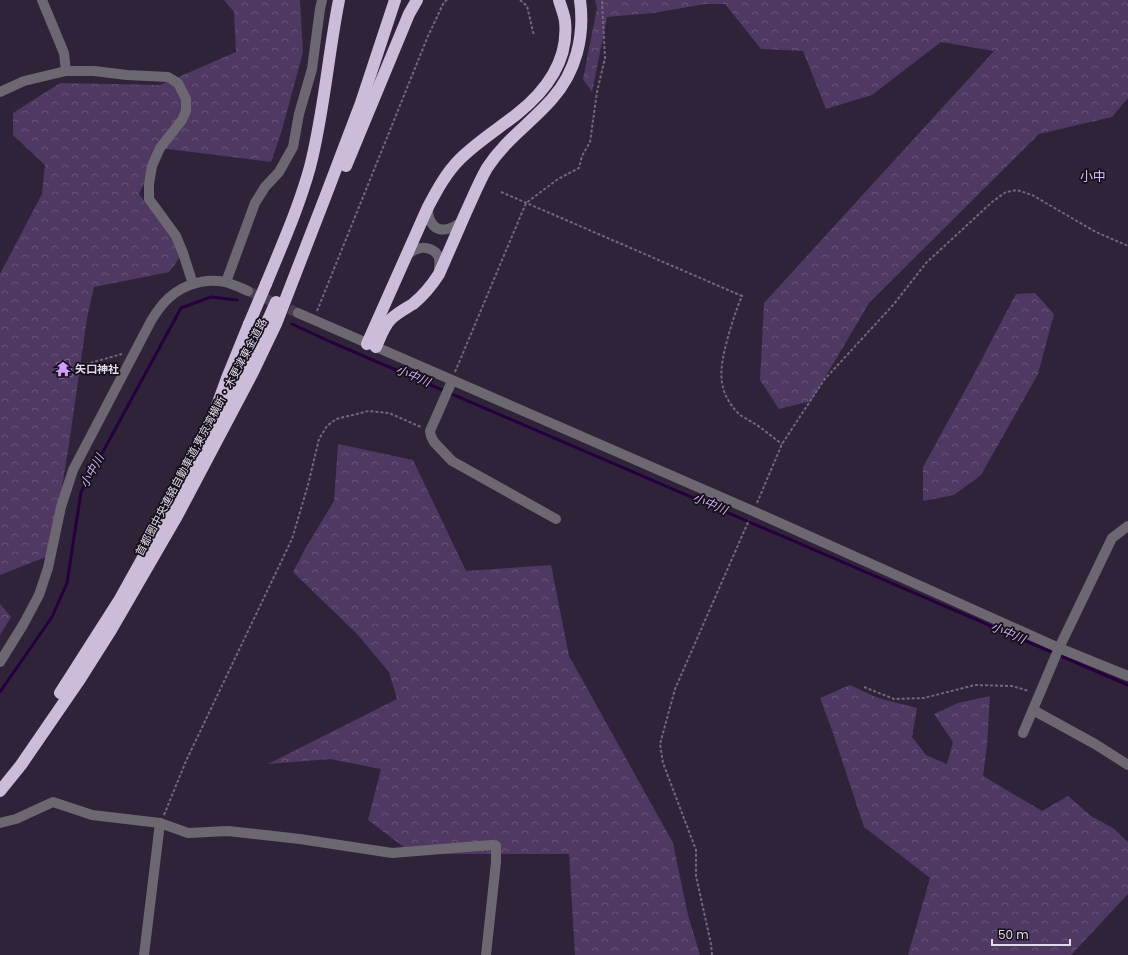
<svg xmlns="http://www.w3.org/2000/svg" width="1128" height="955" font-family="Poppins,'Noto Sans JP',sans-serif">
<defs>
<pattern id="forest-crowns" width="20" height="18" patternUnits="userSpaceOnUse"><rect width="20" height="18" fill="#4f3862"/><path d="M2 6a3 3 0 1 1 6 0M12 15a3 3 0 1 1 6 0" fill="none" stroke="#685478"/></pattern>
</defs>
<rect width="100%" height="100%" fill="#2f2339"/>
<!-- forest -->
<g fill="url(#forest-crowns)">
<polygon points="224,0 300,0 303,52 282,130 271,162 160,148 139,194 183,253 169,272 94,287 87,318 69,444 51,555 0,575 0,274 42,194 45,165 13,135 13,113 60,83 160,85 236,52 234,12"/>
<polygon points="595,0 1128,0 1128,98 1112,117 1039,134 869,303 811,401 779,409 760,380 764,303 994,51 941,42 872,95 826,109 803,51 761,49 725,4 705,4 653,13 607,17 592,92 583,79 597,8"/>
<polygon points="1035,293 1054,314 1038,374 981,475 954,495 923,501 923,467 974,374 1016,294"/>
<polygon points="338,444 413,460 466,571 551,565 569,656 673,843 688,915 700,955 575,955 569,854 413,854 368,820 381,769 330,759 268,764 397,699 389,672 357,634 293,572 305,549 334,501"/>
<polygon points="0,604 11,617 0,635"/>
<polygon points="850,685 878,698 917,708 912,737 926,755 947,764 953,742 934,714 958,703 990,696 987,746 983,776 1042,811 1068,796 1091,816 1113,828 1128,842 1128,894 1071,955 908,955 930,878 864,827 833,733 820,698"/>
</g>
<g fill="none" stroke-linecap="round" stroke-linejoin="round">
<!-- stream -->
<g stroke="#26003d" stroke-width="3">
<polyline points="292,324 331,342 1128,685"/>
<polyline points="0,692 52,617 67,583 81,492 181,308 211,297 237,300"/>
</g>
</g>
<!-- building -->
<polygon fill="#492563" stroke="#7c6f88" points="69,359 73,376 60,379 56,363"/>
<g fill="none" stroke-linecap="round" stroke-linejoin="round">
<!-- minor-tunnel -->
<polyline stroke="#4a3e53" stroke-width="10" stroke-dasharray="10 5" stroke-linecap="butt" points="248,291 298,313"/>
<!-- path -->
<g stroke="#72687b" stroke-width="2" stroke-dasharray="3 2" stroke-linecap="butt">
<polyline points="520,0 527,6 534,36"/>
<path d="M501 192 742 296C736 310 732 323 728 337 720 367 715 390 739 414 742 417 746 418 750 421 761 427 771 436 782 444"/>
<polyline points="317,311 428,36 444,2 447,0"/>
<polyline points="76,367 122,354"/>
<polyline points="455,372 526,203 558,179 579,168 582,156 590,142 597,92 605,58 602,0"/>
<polyline points="757,503 782,444 824,380 894,304 926,263 992,202 1006,192 1017,190 1032,195 1096,232 1128,246"/>
<polyline points="864,687 894,699 924,698 975,685 1012,686 1029,691"/>
<polyline points="164,815 186,761 292,539 308,485 319,439 327,426 336,419 369,411 389,413 421,427"/>
<polyline points="712,955 711,944 696,876 696,850 663,763 660,744 675,689 749,520"/>
</g>
<!-- minor -->
<g stroke="#6d6772" stroke-width="10">
<polyline points="42,0 64,53 66,71"/>
<polyline points="0,92 24,81 66,71 94,71 127,75 168,77 178,83 186,99 186,111 182,120 160,148 152,166 149,184 149,199 176,236 183,253 193,284"/>
<path d="M428 207C428 211 428 216 430 220 437 236 454 229 463 220"/>
<path d="M406 256C409 254 413 250 417 249 425 246 436 249 439 258 440 262 439 268 439 272"/>
<polyline points="226,282 255,203 265,187 279,172 293,147 299,114 312,69 320,9 322,0"/>
<polyline points="298,313 753,511 1059,648 1128,676"/>
<polyline points="452,381 430,431 431,436 434,442 452,461 556,519"/>
<path d="M0 662 23 625 39 595 48 568 61 507 73 470 151 321C154 316 158 310 162 305 177 287 201 277 225 282 233 284 241 288 248 291"/>
<polyline points="1033,710 1095,744 1128,765"/>
<polyline points="1023,733 1059,648 1112,538 1128,526"/>
<polyline points="0,823 16,819 53,802 92,815 160,823 188,833 228,831 300,839 392,853 491,845 496,846 496,862 486,955"/>
<polyline points="144,955 160,823"/>
</g>
<!-- highway -->
<g stroke="#cbbdd9" stroke-width="12">
<polyline points="346,166 409,14 417,0"/>
<path d="M266 284C282 245 299 207 310 167 324 113 328 55 339 0"/>
<path d="M367 344 428 207C437 190 446 173 460 159 477 142 498 129 517 114 546 91 569 60 565 21 564 14 561 7 559 0"/>
<path d="M376 347C380 338 383 328 390 320 397 313 405 309 413 304 424 295 432 285 439 274 448 253 457 233 466 212 473 197 479 182 487 168 505 140 530 124 552 99 576 72 585 36 580 0"/>
<polyline points="215,411 227,378 249,324"/>
<polyline points="60,693 120,599 155,536 247,362 268,320 276,302"/>
<polyline points="0,791 21,765 80,679 111,630 177,516 253,372 276,324 326,195 361,103 395,0"/>
</g>
<!-- highway-bridge -->
<polyline stroke="#cbbdd9" stroke-width="12" points="249,324 266,284"/>
</g>
<!-- icons -->
<defs>
<symbol id="temple-bare" viewBox="-9 -9 18 18"><path d="M0-6L5-2H3V0L6.5 2.5H4V6H1.5V3h-3V6H-4V2.5H-6.5L-3 0V-2H-5Z" fill="#d29dfd" stroke="#140f19" stroke-width="2.5" paint-order="stroke"/></symbol>
</defs>
<g fill-rule="evenodd">
<use href="#temple-bare" x="52" y="358" width="22" height="22"/>
</g>
<g text-anchor="middle" stroke-width="3.5" stroke-linejoin="round" paint-order="stroke">
<!-- poi labels -->
<g font-size="11" font-weight="bold" fill="#e1dae8" stroke="#140f19" text-anchor="start">
<text x="75" y="373">矢口神社</text>
</g>
<!-- street labels -->
<g font-size="11" fill="#e1dae8" stroke="#140f19">
<text transform="translate(201 437) rotate(-62)" y="4">首都圏中央連絡自動車道;東京湾横断・木更津東金道路</text>
</g>
<!-- water labels -->
<g font-size="12" font-style="italic" fill="#d3abf6" stroke="#140f19">
<text transform="translate(413 376) rotate(23)" y="4">小中川</text>
<text transform="translate(92 471) rotate(-61)" y="4">小中川</text>
<text transform="translate(710 504) rotate(23)" y="4">小中川</text>
<text transform="translate(1008 633) rotate(23)" y="4">小中川</text>
</g>
<!-- quarter labels -->
<g font-size="13" fill="#debafe" stroke="#140f19">
<text x="1093" y="181">小中</text>
</g>
</g>
<!-- scale -->
<path d="M992 939v6h78v-6" fill="none" stroke="#e1dae8" stroke-width="2"/>
<text x="998" y="939" font-size="12" fill="#e1dae8" stroke="#140f19" stroke-width="3" paint-order="stroke">50 m</text>
</svg>
